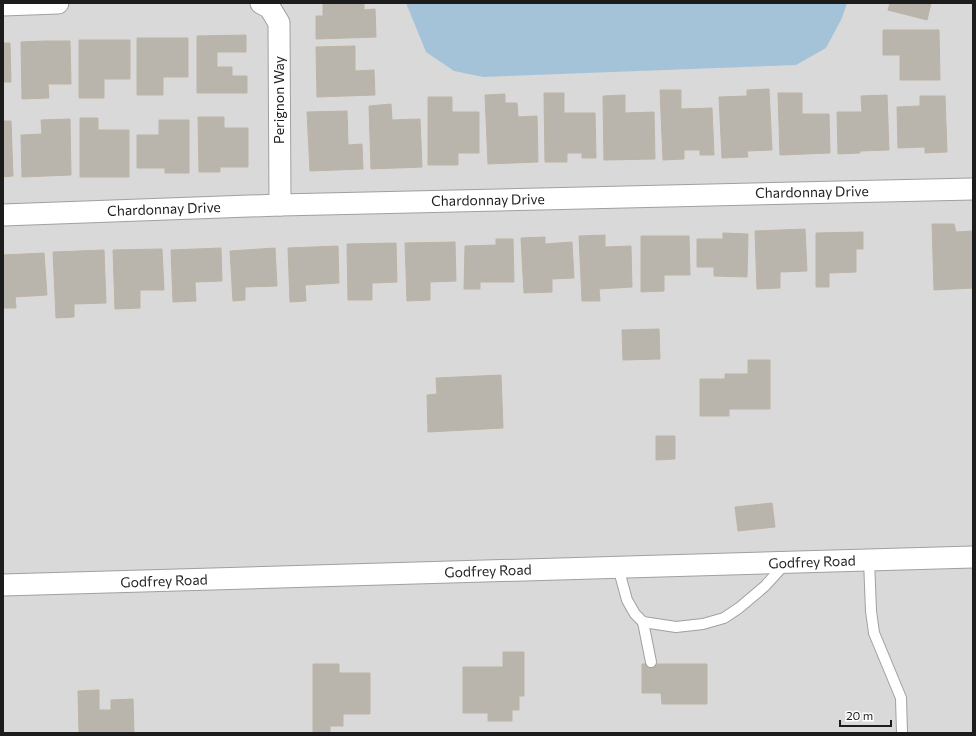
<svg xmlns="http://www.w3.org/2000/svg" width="976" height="736" font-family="Commissioner,sans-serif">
<rect width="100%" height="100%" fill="#edebe2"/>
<!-- residential -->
<rect fill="#dad9d9" x="3" y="3" width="970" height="730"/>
<!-- water -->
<polygon fill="#a5c3d8" points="406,3 847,3 842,18 826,48 796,65 483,77 454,71 426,52"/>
<!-- building -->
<g fill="#b9b4ac" stroke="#bdb4a5">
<polygon points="323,3 364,3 364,10 375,9 376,37 316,39 316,16 323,16"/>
<polygon points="890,3 931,3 927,20 888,10"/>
<polygon points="883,30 939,30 940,80 900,80 900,55 883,55"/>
<polygon points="246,35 246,52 217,52 217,67 232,67 232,76 247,76 247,93 197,93 197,36"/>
<polygon points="137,38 188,38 188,77 163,77 163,95 137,95"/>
<polygon points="79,40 130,40 130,79 104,79 104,98 79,98"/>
<polygon points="45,41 70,41 71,84 48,84 49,98 22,99 21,42"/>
<polygon points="3,43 10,43 11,82 3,82"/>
<polygon points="355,46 355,71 374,70 375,95 317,97 316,47"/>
<polygon points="769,89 772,150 747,151 748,157 722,158 719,97 747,96 747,90"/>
<polygon points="660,90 681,90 681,109 712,108 714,155 700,155 700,150 684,150 684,159 663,160"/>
<polygon points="544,93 564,93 564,113 595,113 596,158 582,158 582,153 567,153 567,162 545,162"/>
<polygon points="778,93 802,93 802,114 829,114 830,153 780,155"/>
<polygon points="505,94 505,103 517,103 518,117 537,116 538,162 488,164 485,95"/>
<polygon points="625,95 625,113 654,112 655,159 604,160 603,96"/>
<polygon points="887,95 889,150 860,151 860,153 838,154 837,112 862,112 861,96"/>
<polygon points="920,96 945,96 947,152 925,153 925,147 898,148 897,107 920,106"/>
<polygon points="428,97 452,97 452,112 479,112 479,153 458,153 458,165 428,165"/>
<polygon points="391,104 392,120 420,119 422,167 371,169 369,106"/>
<polygon points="347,111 348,145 362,144 363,169 310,171 307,112"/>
<polygon points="198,117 224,117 224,128 248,128 248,167 220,167 220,172 199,172"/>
<polygon points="80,118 98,118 98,130 129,130 129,177 80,177"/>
<polygon points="70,119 71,175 22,177 21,135 42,134 41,120"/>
<polygon points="159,120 189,120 189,173 165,173 165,168 137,168 137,135 159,135"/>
<polygon points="3,121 11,121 13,176 3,177"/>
<polygon points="932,224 954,224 956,232 973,231 973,288 934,290"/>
<polygon points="805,229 807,271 780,272 780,288 757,289 755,231"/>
<polygon points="863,232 863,249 856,249 856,272 829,273 829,287 816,287 816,233"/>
<polygon points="723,233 748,234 747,277 714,276 714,267 697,267 697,239 723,239"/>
<polygon points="605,235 605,247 631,246 632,287 599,289 600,301 582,301 579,236"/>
<polygon points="641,236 689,236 690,275 664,275 664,291 641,292"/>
<polygon points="545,237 545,244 572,242 574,278 552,279 552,292 524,293 521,238"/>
<polygon points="496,239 513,239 514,282 480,282 480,289 464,289 465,246 496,245"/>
<polygon points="455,242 456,281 430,282 430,300 407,301 405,243"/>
<polygon points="396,243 397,282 372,283 372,300 348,300 347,244"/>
<polygon points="338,246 339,283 305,285 306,301 290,302 288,248"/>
<polygon points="221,248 222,281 195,282 196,301 173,302 171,250"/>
<polygon points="275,248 277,286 245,287 245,300 233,301 230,251"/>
<polygon points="162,249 164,290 140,290 140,308 115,309 113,250"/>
<polygon points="104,250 106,303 74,304 74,317 56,318 53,252"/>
<polygon points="44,253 47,295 15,297 16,308 3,308 3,255"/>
<polygon points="659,329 660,359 623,360 622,330"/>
<polygon points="748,360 770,360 770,409 729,409 729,416 700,416 700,379 725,379 725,374 748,374"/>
<polygon points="501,375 503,428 428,432 427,395 437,394 436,378"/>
<polygon points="656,436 675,436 675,459 656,460"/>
<polygon points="772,503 775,527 738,531 735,507"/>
<polygon points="503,652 524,652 524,696 519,696 519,710 512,710 512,721 488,721 488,713 463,713 463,667 503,667"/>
<polygon points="313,664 339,664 339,673 370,673 370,714 343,714 343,726 330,726 330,733 313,733"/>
<polygon points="642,664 707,664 707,704 662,704 661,693 642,693"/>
<polygon points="99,690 99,710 111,710 111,700 133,699 134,733 79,733 78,691"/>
</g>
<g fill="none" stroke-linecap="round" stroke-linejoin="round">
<defs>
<g id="service">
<polyline points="869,560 871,611 874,633 901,698 902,733"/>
<polyline points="618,567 627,600 635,614 643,622 676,627 703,624 724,618 739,608 765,586 785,564"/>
<polyline points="643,622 651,662"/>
</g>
<g id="minor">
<polyline points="261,3 270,8 279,23 280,205"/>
<polyline points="3,5 58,3"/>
<polyline points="3,215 280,205 973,189"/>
<polyline points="3,585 973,557"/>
</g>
</defs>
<!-- service casing -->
<use href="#service" stroke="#a0a0a0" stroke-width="12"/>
<!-- minor casing -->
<use href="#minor" stroke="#a0a0a0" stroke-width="23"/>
<!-- service -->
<use href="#service" stroke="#fff" stroke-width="10"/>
<!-- minor -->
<use href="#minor" stroke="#fff" stroke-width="21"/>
</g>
<g text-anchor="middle" stroke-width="3.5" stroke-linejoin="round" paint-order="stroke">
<!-- street labels -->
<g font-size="14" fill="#1c1c1c" stroke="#fff">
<text transform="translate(279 100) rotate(-90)" y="5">Perignon Way</text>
<text transform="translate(812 192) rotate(-1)" y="5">Chardonnay Drive</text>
<text transform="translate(488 200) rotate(-1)" y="5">Chardonnay Drive</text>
<text transform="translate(164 209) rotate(-2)" y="5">Chardonnay Drive</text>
<text transform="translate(812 562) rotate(-2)" y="5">Godfrey Road</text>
<text transform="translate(488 571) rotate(-2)" y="5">Godfrey Road</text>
<text transform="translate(164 581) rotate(-2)" y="5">Godfrey Road</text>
</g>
</g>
<!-- border -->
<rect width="976" height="736" fill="none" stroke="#1c1c1c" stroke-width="8"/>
<!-- scale -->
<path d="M840 720v6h51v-6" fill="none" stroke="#1c1c1c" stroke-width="2"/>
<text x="846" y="720" font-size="12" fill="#1c1c1c" stroke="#ffffff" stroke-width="3" paint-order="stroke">20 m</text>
</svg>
